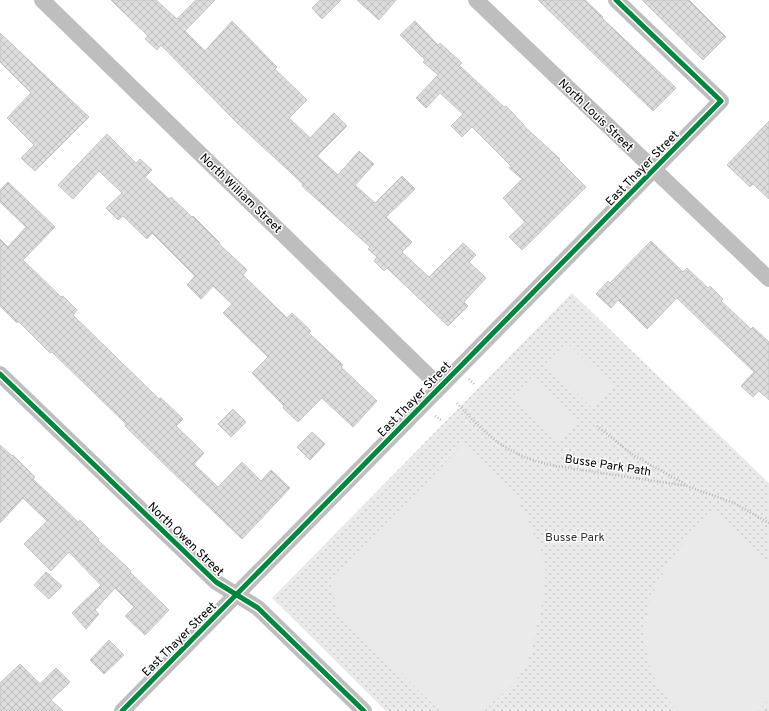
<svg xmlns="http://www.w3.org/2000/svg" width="769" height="711" font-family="Overpass,sans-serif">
<defs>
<pattern id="grass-dots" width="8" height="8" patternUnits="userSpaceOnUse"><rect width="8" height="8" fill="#eaeaea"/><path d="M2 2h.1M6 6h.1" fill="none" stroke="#c7c7c7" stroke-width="1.8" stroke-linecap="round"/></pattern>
<pattern id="building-cross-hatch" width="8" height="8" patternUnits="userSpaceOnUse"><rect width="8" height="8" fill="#ddd"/><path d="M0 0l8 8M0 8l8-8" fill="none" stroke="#bcbcbc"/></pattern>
</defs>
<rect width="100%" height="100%" fill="#fff"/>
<!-- grass -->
<polygon fill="url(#grass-dots)" points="572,293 769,483 769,711 386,711 272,598"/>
<!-- garden -->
<g fill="#eaeaea">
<polygon points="567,343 612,386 591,407 546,364"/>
<polygon points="533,377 578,421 557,442 513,398"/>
<polygon points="464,443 501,478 512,491 523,509 540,548 546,571 545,592 531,653 526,667 516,681 484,711 440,711 338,614 331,584"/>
<path d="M713 511 769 562V699L758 711H678C655 687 645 664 645 631 646 619 647 606 652 595 665 563 689 535 713 511Z"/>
</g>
<!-- building -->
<g fill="url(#building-cross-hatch)" stroke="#c5c5c5">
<polygon points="111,0 156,0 177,19 196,0 215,0 185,31 205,51 232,21 277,67 275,69 307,100 289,118 310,138 334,113 347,126 317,156 338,175 359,151 374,164 355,185 375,203 402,176 415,189 386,217 412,242 402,252 429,277 463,243 476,255 469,262 486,278 464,302 468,306 448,326 387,268 384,271 374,261 377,257 368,249 370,247 302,186 303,184 237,123 161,45 157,50 145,39 148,36"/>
<polygon points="320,0 341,0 322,19 312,8"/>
<polygon points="357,0 396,0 379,20"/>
<polygon points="538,0 585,0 603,17 602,18 676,88 653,111"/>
<polygon points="642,0 689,0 726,37 703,60"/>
<polygon points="415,21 438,45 440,43 462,63 459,65 504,107 506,106 524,125 524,126 560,159 559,160 586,187 522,250 509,237 525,222 503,198 522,179 509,168 511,166 472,127 462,137 451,126 463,114 440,93 426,108 416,98 438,75 423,62 425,60 400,35"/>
<polygon points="0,33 89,117 35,171 21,158 34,145 7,118 31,93 0,62"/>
<polygon points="769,121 769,199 753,184 750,187 727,165"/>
<polygon points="107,134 136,163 140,159 152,170 145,177 169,199 171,197 192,217 193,216 220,243 219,244 247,270 243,275 287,318 292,313 311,331 309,333 343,365 341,367 377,401 353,427 322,398 298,422 283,408 284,406 252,373 268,357 223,313 232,304 213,286 201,299 187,285 195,276 152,233 147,239 123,216 118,220 106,208 122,193 99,171 73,199 58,185"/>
<polygon points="8,182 55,227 23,260 61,297 63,296 77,310 73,315 159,399 161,398 183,419 176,426 204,453 194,464 218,487 242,462 261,481 271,470 290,488 242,539 161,461 125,426 126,424 52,352 50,353 18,321 17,323 0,306 0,239 8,247 26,227 0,202 0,190"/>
<polygon points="651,241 683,272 687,268 708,288 710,286 723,299 721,301 751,329 753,327 769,342 769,400 759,391 753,397 741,386 754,372 677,298 647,329 618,300 611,308 596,294 608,281 610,283"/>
<polygon points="233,409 246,422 231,437 218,424"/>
<polygon points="312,432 325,444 310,460 297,447"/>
<polygon points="0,445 12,456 13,455 35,477 33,479 78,522 80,520 99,539 98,540 131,571 130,572 169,610 145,635 125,616 134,607 115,588 95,610 99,614 86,629 72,613 101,585 69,552 51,571 24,544 47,521 23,498 0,523"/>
<polygon points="46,572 62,586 49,599 34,585"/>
<polygon points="109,640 124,655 104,674 90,660"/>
<polygon points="20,664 40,684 56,668 70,682 51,700 63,711 0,711 0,683"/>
</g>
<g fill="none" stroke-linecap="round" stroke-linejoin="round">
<!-- path -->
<g stroke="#b8b8b8" stroke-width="2.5" stroke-dasharray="1 2" stroke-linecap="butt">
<polyline points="469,379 475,385"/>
<path d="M457 403C488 438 510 457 556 466L687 486 734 503 769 523"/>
<polyline points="435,416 441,420"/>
<polyline points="597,426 633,455 685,484"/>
</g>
<!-- street -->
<g stroke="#bebebe" stroke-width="16">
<polyline points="42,0 440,387"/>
<polyline points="476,0 769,279"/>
<polyline points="0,374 216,582 258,608 364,711"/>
<polyline points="122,711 721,101 616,0"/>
</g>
<defs>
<g id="cycleway">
<polyline points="0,374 216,582 258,608 364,711"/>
<polyline points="122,711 721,101 616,0"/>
</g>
</defs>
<!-- cycleway casing -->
<use href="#cycleway" stroke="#fff" stroke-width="8"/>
<!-- cycleway -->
<use href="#cycleway" stroke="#00873e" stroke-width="5"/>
</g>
<g text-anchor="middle" stroke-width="3" stroke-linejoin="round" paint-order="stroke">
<!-- street labels -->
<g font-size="12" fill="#000" stroke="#fff">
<text transform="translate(596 115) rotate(44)" y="4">North Louis Street</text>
<text transform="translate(642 168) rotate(-46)" y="4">East Thayer Street</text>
<text transform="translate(241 193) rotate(44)" y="4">North William Street</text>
<text transform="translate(414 399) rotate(-46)" y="4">East Thayer Street</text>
<text transform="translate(608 465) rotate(9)" y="4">Busse Park Path</text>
<text transform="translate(186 539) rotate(44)" y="4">North Owen Street</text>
<text transform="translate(179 639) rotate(-45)" y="4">East Thayer Street</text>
</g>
<!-- park labels -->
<g font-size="12" fill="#303030" stroke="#fff">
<text x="575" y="541">Busse Park</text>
</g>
</g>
</svg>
